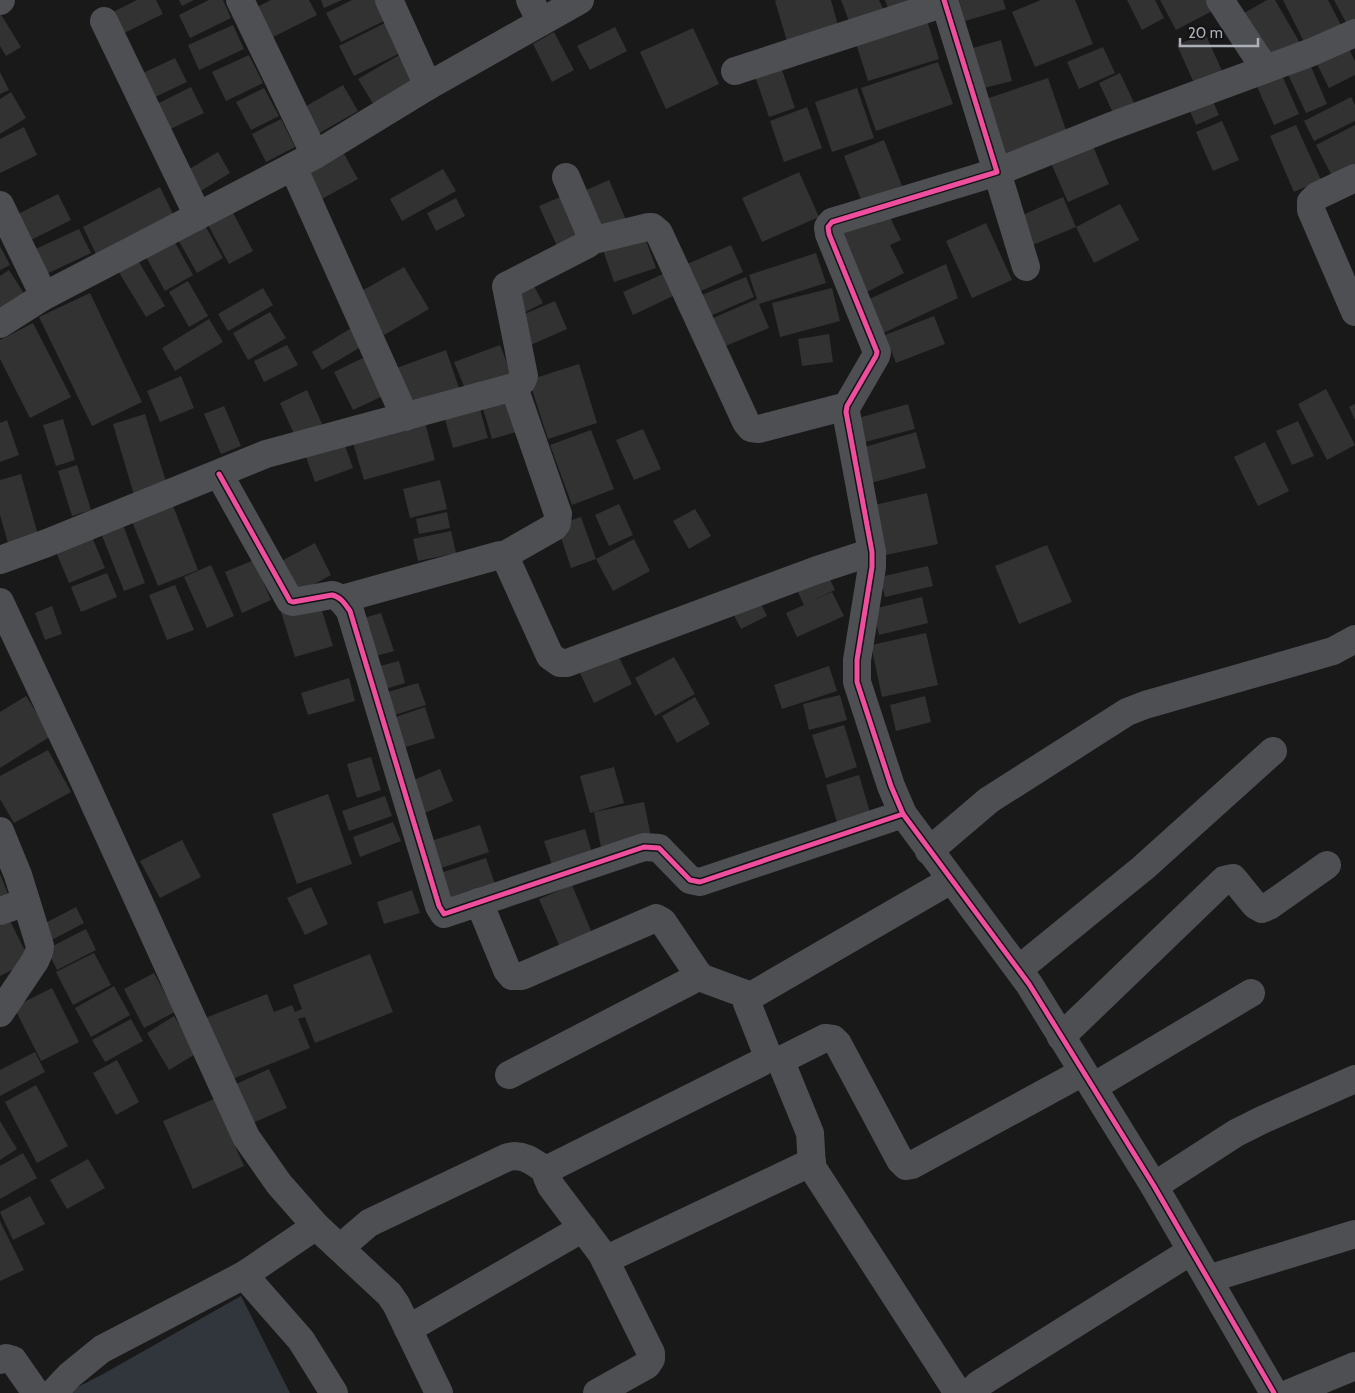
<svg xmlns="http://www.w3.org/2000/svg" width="1355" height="1393" font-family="Cabin,sans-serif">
<rect width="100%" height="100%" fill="#191919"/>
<!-- water -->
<polygon fill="#30363c" points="241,1296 290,1393 66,1393 103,1374"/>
<!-- building -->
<g fill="#323233">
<polygon points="137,0 156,0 163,14 118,36 107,15"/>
<polygon points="179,0 194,0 182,6"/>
<polygon points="209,0 223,0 231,18 190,38 179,15"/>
<polygon points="271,0 309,0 317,15 273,37 257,7"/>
<polygon points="321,0 342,0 324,8"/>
<polygon points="352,0 376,0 386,20 341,42 326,13"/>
<polygon points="777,0 831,0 840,33 789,48 775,1"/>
<polygon points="841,0 879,0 884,11 850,24"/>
<polygon points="885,0 923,0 890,13"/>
<polygon points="959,0 1003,0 1006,9 965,21"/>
<polygon points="1041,0 1075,0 1093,44 1035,67 1012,12"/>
<polygon points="1127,0 1155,0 1164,18 1142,30"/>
<polygon points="1160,0 1206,0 1212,11 1176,30"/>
<polygon points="1267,0 1275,0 1300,43 1272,60 1244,13"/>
<polygon points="1283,0 1328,0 1344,31 1308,50"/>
<polygon points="1334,0 1355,0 1355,29 1351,32"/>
<polygon points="0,13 21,47 6,56 0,46"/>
<polygon points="925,14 939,59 868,81 854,37"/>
<polygon points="385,23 400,53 354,76 339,46"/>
<polygon points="233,25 244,49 199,70 188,45"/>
<polygon points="615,27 627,51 590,70 577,46"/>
<polygon points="693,28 719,84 666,109 640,52"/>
<polygon points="554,32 574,70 552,82 533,44"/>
<polygon points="1205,33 1222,71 1194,83 1177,45"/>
<polygon points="1001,40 1012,81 984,88 973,48"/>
<polygon points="1347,45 1355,61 1355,75 1329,88 1316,62"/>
<polygon points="1103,47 1115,73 1079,89 1067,62"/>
<polygon points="249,55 263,83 226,101 212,72"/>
<polygon points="399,55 416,84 375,107 358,79"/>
<polygon points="175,58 187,82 153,98 141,74"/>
<polygon points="938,62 953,104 876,131 861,88"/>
<polygon points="1309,62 1327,104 1306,113 1287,72"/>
<polygon points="780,64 795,108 769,117 754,73"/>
<polygon points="1280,71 1299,114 1274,125 1255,82"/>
<polygon points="0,72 9,90 0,94"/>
<polygon points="1120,73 1137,109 1116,119 1099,83"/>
<polygon points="1048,78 1069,139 1007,160 986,99"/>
<polygon points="343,85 358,111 316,135 301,109"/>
<polygon points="191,87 204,113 166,131 153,106"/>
<polygon points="264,88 279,116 251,130 236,102"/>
<polygon points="857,88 874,138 832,152 815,102"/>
<polygon points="11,92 26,118 0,134 0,99"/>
<polygon points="1209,92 1219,115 1196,125 1186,102"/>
<polygon points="1351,97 1355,105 1355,121 1314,141 1304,121"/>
<polygon points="807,107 822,148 784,162 770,121"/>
<polygon points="281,119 295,147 266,162 252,134"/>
<polygon points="1222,121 1239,160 1213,171 1196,132"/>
<polygon points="1296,125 1321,180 1294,192 1270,136"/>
<polygon points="1355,125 1355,167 1333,178 1316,145"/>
<polygon points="24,127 37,155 0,173 0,139"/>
<polygon points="884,140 902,186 862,202 844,156"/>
<polygon points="1092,144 1109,184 1068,202 1051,163"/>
<polygon points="218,152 230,173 199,192 186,171"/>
<polygon points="344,154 358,179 322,199 308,174"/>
<polygon points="443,169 456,191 402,221 390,199"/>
<polygon points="799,172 819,217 762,242 742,198"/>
<polygon points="609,180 626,220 592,235 575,195"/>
<polygon points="160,187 173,214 96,254 83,227"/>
<polygon points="58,194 71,220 29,241 16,215"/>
<polygon points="565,195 582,236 557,246 539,206"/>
<polygon points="1063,197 1076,227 1030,246 1018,217"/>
<polygon points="456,198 465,216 436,231 427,213"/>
<polygon points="1120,204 1139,240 1094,263 1076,227"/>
<polygon points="231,209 253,251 229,264 206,221"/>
<polygon points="886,209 901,240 890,245 904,273 865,293 835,234"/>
<polygon points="203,222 223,258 197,273 176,236"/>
<polygon points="986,223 1012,280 972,298 946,241"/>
<polygon points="79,229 91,253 40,277 29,252"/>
<polygon points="643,232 656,268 614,282 602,247"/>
<polygon points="173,239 193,275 165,291 145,255"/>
<polygon points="731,245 743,272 690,296 678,268"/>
<polygon points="0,246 10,265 0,270"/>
<polygon points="816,253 826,283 759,304 769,328 716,350 704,322 757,299 749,275"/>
<polygon points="136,257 165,306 146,317 117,269"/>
<polygon points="946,264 958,298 879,335 867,300"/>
<polygon points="404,267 429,309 384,335 360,292"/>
<polygon points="9,270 25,295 0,311 0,276"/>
<polygon points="663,274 673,296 633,315 623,292"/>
<polygon points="529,277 543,303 524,313 510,286"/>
<polygon points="746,277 754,297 701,320 692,299"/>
<polygon points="188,281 208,316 189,327 169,292"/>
<polygon points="263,288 273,305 228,331 218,314"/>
<polygon points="832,288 840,321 780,337 772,303"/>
<polygon points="90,293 142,402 92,426 39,317"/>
<polygon points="555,301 567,329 526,347 513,319"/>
<polygon points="270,312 286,338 248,360 233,333"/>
<polygon points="934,316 945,344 896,363 885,335"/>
<polygon points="209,319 223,342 175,371 162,348"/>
<polygon points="33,323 71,397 30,418 0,359 0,340"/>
<polygon points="353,327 364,345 322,370 312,352"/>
<polygon points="829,334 833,362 802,366 798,339"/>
<polygon points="287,345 298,365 264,382 254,361"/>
<polygon points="500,345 511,373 466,391 454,362"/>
<polygon points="446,350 460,391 405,401 391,370"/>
<polygon points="367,356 385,395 353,410 334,372"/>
<polygon points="579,364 597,423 548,439 529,380"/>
<polygon points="181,376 194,408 160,422 147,391"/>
<polygon points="1326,389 1355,445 1327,460 1298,404"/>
<polygon points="307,390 322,424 295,436 280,403"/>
<polygon points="505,394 516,432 492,439 481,402"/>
<polygon points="478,402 488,438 453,448 443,412"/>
<polygon points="908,404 915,429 857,444 851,420"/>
<polygon points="1355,404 1355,420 1349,407"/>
<polygon points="224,406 241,446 221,454 204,414"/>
<polygon points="145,414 167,485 134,495 113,424"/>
<polygon points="423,415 435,460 364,480 351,436"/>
<polygon points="63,419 75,460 56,466 43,425"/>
<polygon points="7,420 19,455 0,462 0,423"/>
<polygon points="1298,421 1314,456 1292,465 1276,431"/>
<polygon points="643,429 661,469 634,480 616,440"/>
<polygon points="591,430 614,489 572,505 550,445"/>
<polygon points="916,432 926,468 867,484 858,449"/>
<polygon points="343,440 353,468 315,482 305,454"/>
<polygon points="1265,442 1289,491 1258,506 1234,457"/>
<polygon points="77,465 91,510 72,516 58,471"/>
<polygon points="21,474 38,535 8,543 0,515 0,480"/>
<polygon points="440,480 447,509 410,518 403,489"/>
<polygon points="927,493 938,544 881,556 870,506"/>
<polygon points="170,498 198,570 158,586 129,514"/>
<polygon points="619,504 633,535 609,546 595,515"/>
<polygon points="695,509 711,536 689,549 673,521"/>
<polygon points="447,512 450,528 419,534 416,519"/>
<polygon points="581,517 596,559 571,568 557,525"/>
<polygon points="123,525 145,583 124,591 101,533"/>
<polygon points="451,531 456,553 418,561 413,539"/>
<polygon points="90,532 105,568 69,583 54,547"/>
<polygon points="634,539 650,571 613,591 596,559"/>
<polygon points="315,543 331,575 292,596 276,564"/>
<polygon points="1047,545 1072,602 1019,624 995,566"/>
<polygon points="254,560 271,600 242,613 225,572"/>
<polygon points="211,565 234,616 207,628 184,577"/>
<polygon points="928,566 933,586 885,597 880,577"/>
<polygon points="825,569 835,590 809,602 832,592 844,616 797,637 786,613 804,605 794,584"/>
<polygon points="107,573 117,597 81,612 71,587"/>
<polygon points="175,585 194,630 167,640 149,595"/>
<polygon points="757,596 767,616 741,629 731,609"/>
<polygon points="922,597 928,623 879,635 873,609"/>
<polygon points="319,601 333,646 295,657 281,612"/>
<polygon points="52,606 62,634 45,640 35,613"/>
<polygon points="381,613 394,651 369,658 357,620"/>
<polygon points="926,633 938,685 882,697 871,645"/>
<polygon points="617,653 632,684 594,703 579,671"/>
<polygon points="674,657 695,694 655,716 635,678"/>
<polygon points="399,661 405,683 375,692 369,669"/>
<polygon points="829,666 837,691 782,709 774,685"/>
<polygon points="349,678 355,701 308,715 301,693"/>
<polygon points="418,683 426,705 385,718 378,695"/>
<polygon points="840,695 847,720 809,730 803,704"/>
<polygon points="26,696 51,736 0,768 0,712"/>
<polygon points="925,696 931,722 896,731 890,705"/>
<polygon points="695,697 710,724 677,743 662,716"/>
<polygon points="425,707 435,738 396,750 387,720"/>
<polygon points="844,725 857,767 826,778 812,735"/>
<polygon points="48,750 71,792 14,823 0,799 0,776"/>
<polygon points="371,757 381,790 357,798 347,764"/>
<polygon points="614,767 624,803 590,813 580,776"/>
<polygon points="440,769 453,801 420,815 406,783"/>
<polygon points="859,775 871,816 838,826 826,785"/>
<polygon points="328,794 352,864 297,884 272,814"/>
<polygon points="385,796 392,816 349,831 342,811"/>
<polygon points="644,802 651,837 601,847 594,812"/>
<polygon points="393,822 401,841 360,857 353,837"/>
<polygon points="480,825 489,852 435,870 425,843"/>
<polygon points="585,829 593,856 553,868 544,841"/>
<polygon points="182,840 201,877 160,898 140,861"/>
<polygon points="486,858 497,890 445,907 435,875"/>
<polygon points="0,874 8,894 0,897"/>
<polygon points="572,885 592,933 560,947 539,899"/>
<polygon points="311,887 328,924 305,935 287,898"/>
<polygon points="412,890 420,913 384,924 377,902"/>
<polygon points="76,907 84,923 46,943 38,927"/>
<polygon points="6,913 30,961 0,976 0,917"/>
<polygon points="86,929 96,950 57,970 47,949"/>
<polygon points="94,953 111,985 73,1005 56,972"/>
<polygon points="370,954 393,1012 315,1043 305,1017 298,1019 310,1048 225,1082 200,1020 267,994 274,1012 292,1005 295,1012 302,1009 293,985"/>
<polygon points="154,973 175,1012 144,1028 124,989"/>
<polygon points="114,986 130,1015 91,1037 75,1008"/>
<polygon points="52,988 79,1042 41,1061 14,1007"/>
<polygon points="174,1016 197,1053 169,1070 147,1033"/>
<polygon points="131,1019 143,1041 105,1062 92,1040"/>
<polygon points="35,1052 45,1072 0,1096 0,1070"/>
<polygon points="117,1060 139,1102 116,1115 93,1073"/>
<polygon points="269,1069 287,1108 244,1127 227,1088"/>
<polygon points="36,1085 68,1146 37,1163 5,1102"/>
<polygon points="214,1099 244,1166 193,1189 163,1121"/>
<polygon points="0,1121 17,1149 0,1160"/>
<polygon points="23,1153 37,1178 0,1199 0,1166"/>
<polygon points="88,1159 105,1188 67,1209 50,1180"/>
<polygon points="30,1196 45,1224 13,1240 0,1212"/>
<polygon points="0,1221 24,1270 0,1281"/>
</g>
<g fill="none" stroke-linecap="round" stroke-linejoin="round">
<!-- minor -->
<g stroke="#4e4f52" stroke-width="28">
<polyline points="240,0 315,155"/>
<polyline points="389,0 428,86"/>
<polyline points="530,0 541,22"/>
<polyline points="944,0 997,172 832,222 828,227 829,234 877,352 876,356 847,406 846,412 872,552 872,567 857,660 857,682 891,786 903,814 1029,984 1154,1186 1274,1393"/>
<polyline points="1220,0 1265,69"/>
<polyline points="0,1 1,0"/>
<polyline points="104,21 198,216"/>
<polyline points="735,71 945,3"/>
<polyline points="293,167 405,417"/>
<polyline points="1355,178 1317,196 1311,202 1311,210 1355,312"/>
<polyline points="0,205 44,296"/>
<polyline points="590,241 648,227 652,227 659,233 746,422 751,428 759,429 847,406"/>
<polyline points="1026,267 997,172 1109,127 1312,52 1355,33"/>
<polyline points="0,324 44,296 315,155 428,86 580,0"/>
<path d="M219 474 290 601 293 602 332 595C341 597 345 604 350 611L439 906 444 914 644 847 659 848 690 880 700 882 903 814"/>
<polyline points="503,556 554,527 557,523 558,514 514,387"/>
<polyline points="0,560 47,543 266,454 514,387 522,381 524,376 506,286 588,244 592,238 566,177"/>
<polyline points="342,599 500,555 503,556 507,561 550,656 560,663 567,663 817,570 872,552"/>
<polyline points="0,602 80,772 246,1137 279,1184 316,1226 389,1294 396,1304 439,1393"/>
<polyline points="0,831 18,875 40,946 39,952 35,961 0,1013"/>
<polyline points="929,851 989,800 1127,712 1145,705 1333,651 1355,639"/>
<polyline points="479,902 507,970 512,976 522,976 656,918 663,922 698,974 702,978 751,996"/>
<polyline points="0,911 26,902"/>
<polyline points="1019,969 1143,868 1273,751"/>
<polyline points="1061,1037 1224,880 1233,878 1255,905 1262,909 1269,906 1327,865"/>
<polyline points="509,1075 700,976"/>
<polyline points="1093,1087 1251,993"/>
<polyline points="1154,1186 1236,1133 1264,1119 1355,1079"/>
<path d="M340 1248 369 1223 508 1157C524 1153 535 1163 548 1172"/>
<polyline points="605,1260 812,1162"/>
<polyline points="244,1275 316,1226"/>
<polyline points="1208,1279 1355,1234"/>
<polyline points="408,1329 583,1228"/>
<polyline points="0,1360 6,1358 13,1360 36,1393"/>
<polyline points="53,1393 70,1375 102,1349 244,1275 301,1340 334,1393"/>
<polyline points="597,1393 647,1365 651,1359 651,1353 602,1254 551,1186 547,1177 548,1172 552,1167 762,1062 766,1056 766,1051 747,1003 749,997 951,880"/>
<polyline points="958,1393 812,1167 810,1133 781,1062 785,1058 825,1038 833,1039 838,1044 900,1160 906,1166 912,1165 1083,1072"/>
<polyline points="970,1393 979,1384 1191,1251"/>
<polyline points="1290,1393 1355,1366"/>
</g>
<defs>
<g id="cycleway">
<polyline points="944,0 997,172 832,222 828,227 829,234 877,352 876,356 847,406 846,412 872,552 872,567 857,660 857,682 891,786 903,814 1029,984 1154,1186 1274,1393"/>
<path d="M219 474 290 601 293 602 332 595C341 597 345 604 350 611L439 906 444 914 644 847 659 848 690 880 700 882 903 814"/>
</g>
</defs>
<!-- cycleway casing -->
<use href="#cycleway" stroke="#131315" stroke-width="8"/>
<!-- cycleway -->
<use href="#cycleway" stroke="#ef4d9e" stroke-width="5"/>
</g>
<!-- scale -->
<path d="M1180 38v8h78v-8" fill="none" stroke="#acb0b8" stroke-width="2.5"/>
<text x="1188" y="38" font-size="15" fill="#acb0b8" stroke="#131315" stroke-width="4" paint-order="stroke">20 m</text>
</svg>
